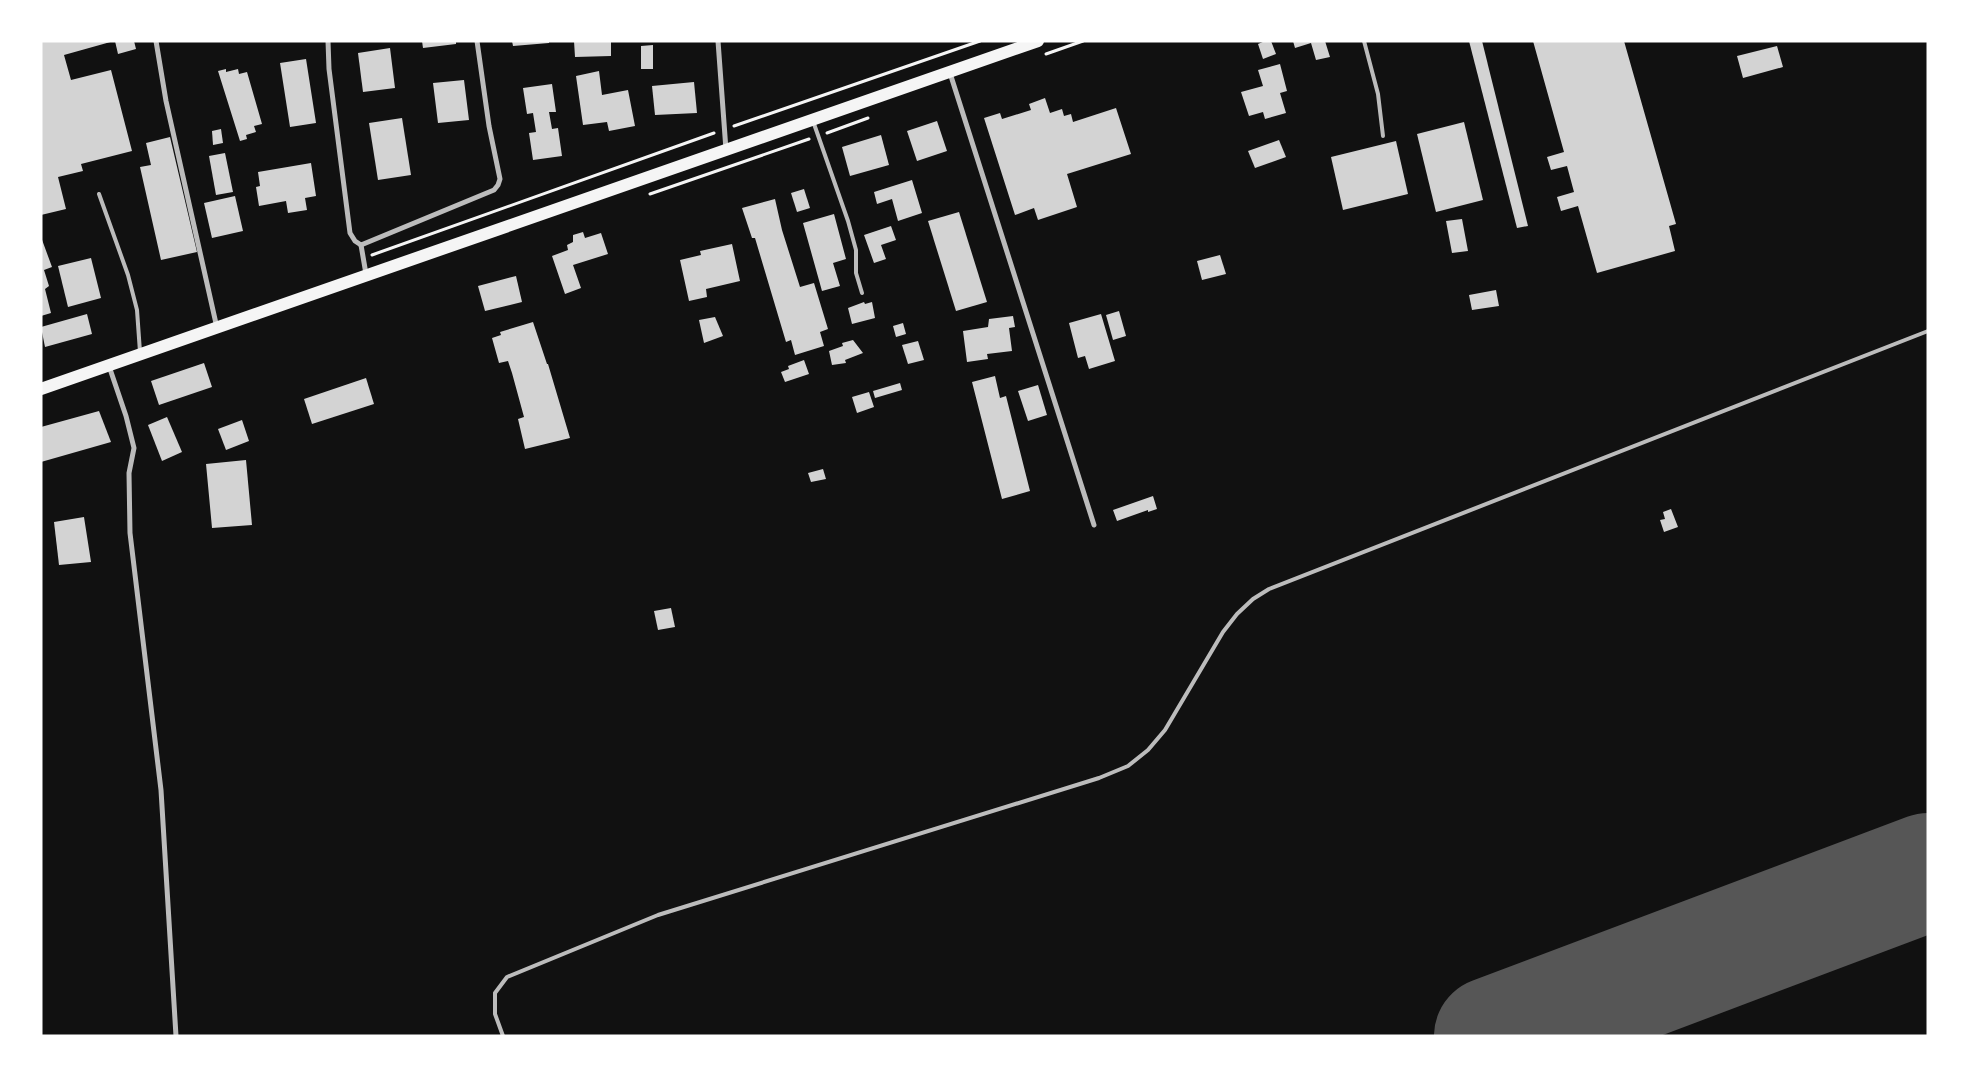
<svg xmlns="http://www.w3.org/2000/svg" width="1969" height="1077" font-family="Barlow,sans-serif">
<rect width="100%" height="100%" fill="#111"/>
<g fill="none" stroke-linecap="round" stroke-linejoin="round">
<!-- runway -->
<polyline stroke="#565656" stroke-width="118" points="1493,1036 1928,872"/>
</g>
<!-- building -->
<g fill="#d3d3d3">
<polygon points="41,41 114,41 64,55 71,80 111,70 132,151 81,164 83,171 58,177 66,209 41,215"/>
<polygon points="115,41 134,41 136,49 118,54"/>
<polygon points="422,41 456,41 456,44 423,48"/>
<polygon points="512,41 549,41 549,43 513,46"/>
<polygon points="574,41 611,41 611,56 575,57"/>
<polygon points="1265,41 1271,41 1276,54 1263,59 1258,44"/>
<polygon points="1293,41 1325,41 1330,57 1316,60 1311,43 1295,48"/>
<polygon points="1469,41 1482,41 1528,226 1517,228"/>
<polygon points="1533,41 1624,41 1676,224 1669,226 1675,251 1597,273 1578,206 1561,211 1557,197 1574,192 1567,166 1551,170 1547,157 1564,152"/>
<polygon points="653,45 653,69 641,69 641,46"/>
<polygon points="1777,46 1783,67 1743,78 1737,56"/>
<polygon points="390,48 395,88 363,92 358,53"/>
<polygon points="306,59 316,123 290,127 280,63"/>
<polygon points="1280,64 1287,91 1280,93 1286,113 1265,119 1263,112 1249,116 1241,92 1263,86 1258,70"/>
<polygon points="226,69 226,72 238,69 239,74 247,72 262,124 254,126 256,132 246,135 247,139 240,141 218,71"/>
<polygon points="599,71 602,95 628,90 635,126 609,131 607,122 583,125 576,76"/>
<polygon points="464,80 469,120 438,123 433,83"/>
<polygon points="694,82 697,113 655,115 652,86"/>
<polygon points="552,84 556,112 549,112 552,129 558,128 562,156 533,160 529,133 536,132 533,113 527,114 523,88"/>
<polygon points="1045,98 1050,113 1062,109 1064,116 1071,114 1073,122 1116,108 1131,154 1067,174 1077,207 1038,220 1034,208 1015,215 984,118 1000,113 1002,119 1031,110 1029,104"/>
<polygon points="402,118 411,175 378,180 369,123"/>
<polygon points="937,121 947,151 917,161 907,131"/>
<polygon points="1464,122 1483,200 1436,212 1417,134"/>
<polygon points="221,129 223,143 213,145 212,131"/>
<polygon points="881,135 889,165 850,176 842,147"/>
<polygon points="170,137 197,252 161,260 140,167 151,165 146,143"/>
<polygon points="1279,140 1286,157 1255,168 1248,151"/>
<polygon points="1396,141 1408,194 1343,210 1331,157"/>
<polygon points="225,153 233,192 216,195 209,156"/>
<polygon points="311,163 316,196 305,198 307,210 288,213 286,201 259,206 256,187 260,186 258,172"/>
<polygon points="912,180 922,213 898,221 892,199 877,204 874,192"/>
<polygon points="804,189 810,208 797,212 791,193"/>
<polygon points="235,196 243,231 212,238 204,203"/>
<polygon points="775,199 782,230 800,287 814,283 828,329 820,332 824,346 795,355 791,340 786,342 755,238 752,238 742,208"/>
<polygon points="959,212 987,302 956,311 928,221"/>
<polygon points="834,214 846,259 833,263 840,286 822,291 803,223"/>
<polygon points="1462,219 1468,251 1452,253 1446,221"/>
<polygon points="891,226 896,240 881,245 886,259 874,263 864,235"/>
<polygon points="583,232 585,238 601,233 608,254 573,265 581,288 565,294 552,256 568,250 567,245 573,242 573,235"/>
<polygon points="41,237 52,267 44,270 49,286 45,289 51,313 41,316"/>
<polygon points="732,244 740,281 706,289 707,297 689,301 680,260 701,255 700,251"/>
<polygon points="1220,255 1226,274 1202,280 1197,261"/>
<polygon points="91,258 101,298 68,307 58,266"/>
<polygon points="516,276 522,302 485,311 478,286"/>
<polygon points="1496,290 1499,306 1472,310 1469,295"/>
<polygon points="864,302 865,304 872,302 875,318 852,324 848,308"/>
<polygon points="1119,311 1126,336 1113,340 1106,315"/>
<polygon points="87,314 92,334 45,347 41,327"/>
<polygon points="1101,314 1115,361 1089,369 1085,356 1078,358 1069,323"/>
<polygon points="1013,316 1015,327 1009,328 1012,351 987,354 988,359 967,362 963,331 988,327 989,319"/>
<polygon points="715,317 723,336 704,343 699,320"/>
<polygon points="533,322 547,364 548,364 570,438 525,449 518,419 524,417 512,373 508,361 499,363 492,338 501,335 500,332"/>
<polygon points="903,323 906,334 896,337 893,326"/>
<polygon points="853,340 863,353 845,360 846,363 832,365 829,351 843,346 842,343"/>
<polygon points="918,341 924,360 908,364 902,345"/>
<polygon points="804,360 809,374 785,382 781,372 789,369 788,366"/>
<polygon points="204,363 212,387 159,405 151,381"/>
<polygon points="995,376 1000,398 1006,396 1030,491 1002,499 972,382"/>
<polygon points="366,378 374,404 312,424 304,399"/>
<polygon points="900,383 902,390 875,398 873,391"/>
<polygon points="1038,385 1047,415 1028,421 1018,391"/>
<polygon points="869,392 874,407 857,413 852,397"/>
<polygon points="99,411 111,442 41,462 41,427"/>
<polygon points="167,417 182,452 162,461 148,425"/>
<polygon points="242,420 249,441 226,450 218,429"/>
<polygon points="246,460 252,525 212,528 206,464"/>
<polygon points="823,469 826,479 811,482 808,473"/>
<polygon points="1153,496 1157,509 1148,512 1148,510 1117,521 1113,510"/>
<polygon points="1671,509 1678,527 1664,532 1660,520 1665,519 1663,512"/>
<polygon points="84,517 91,562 59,565 54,522"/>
<polygon points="671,608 675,627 658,630 654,611"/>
</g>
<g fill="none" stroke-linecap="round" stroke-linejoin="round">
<!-- path -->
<g stroke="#f5f5f5" stroke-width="3">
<polyline points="1046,54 1083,41"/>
<polyline points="734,126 980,41"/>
<polyline points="827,133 868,118"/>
<polyline points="650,194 809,139"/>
<polyline points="372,255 714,133"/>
</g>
<!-- service -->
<g stroke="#bcbcbc" stroke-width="4">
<polyline points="1364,41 1378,94 1383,136"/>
<polyline points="813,121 848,221 856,250 856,273 862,293"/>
<polyline points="99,194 128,275 137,310 140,352"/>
<polyline points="503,1036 495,1014 495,993 507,977 658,915 1099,778 1128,766 1148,750 1165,730 1223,632 1237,614 1253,599 1269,589 1928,331"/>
</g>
<!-- minor -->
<g stroke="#bcbcbc" stroke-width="5">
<polyline points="156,41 166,101 217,328"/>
<polyline points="328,41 329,69 350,233 355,241 361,245"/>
<polyline points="718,41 726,150"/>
<polyline points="950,73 1094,525"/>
<polyline points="361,245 494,190 498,185 500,179 489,126 477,41"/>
<polyline points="361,245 366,274"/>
<polyline points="109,366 126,416 134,448 129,473 130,533 161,790 176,1036"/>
</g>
<!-- primary -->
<polyline stroke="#f5f5f5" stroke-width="12" points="41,389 1038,41"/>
</g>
<!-- border -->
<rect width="1969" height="1077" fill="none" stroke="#ffffff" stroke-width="85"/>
</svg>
